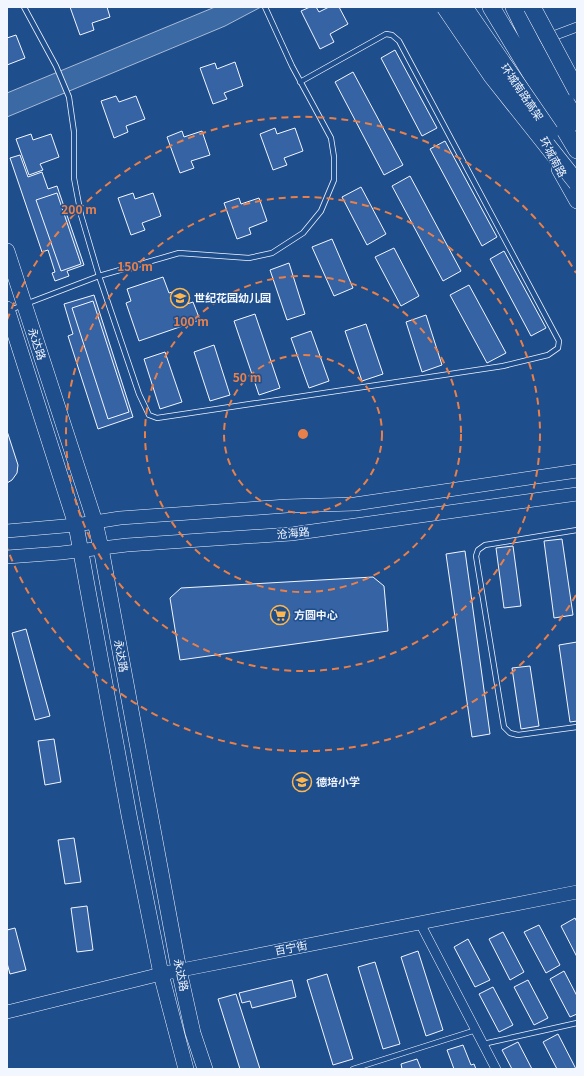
<svg xmlns="http://www.w3.org/2000/svg" width="584" height="1076" viewBox="0 0 584 1076" font-family="Georgia,'Noto Sans SC',serif">
<rect width="100%" height="100%" fill="#1f4e8c"/>
<!-- water -->
<path fill="#3b69a3" stroke="#a8bbd7" d="M215,7H261L225,26L7,117V93Z"/>
<!-- building -->
<path fill="#3563a3" stroke="#f2f6ff" d="M70,7H107L110,17L92,23L94,30L80,35Z
M310,7H316L319,12L329,7H339L348,24L330,34L334,42L320,49L301,11Z
M16,35L25,58L7,65V38Z
M395,50L437,128L422,136L381,58Z
M235,62L243,86L224,93L227,99L213,104L200,68L215,63L217,69Z
M353,72L403,165L384,175L335,82Z
M116,96L119,102L136,96L145,119L126,126L128,132L114,138L101,101Z
M275,128L277,134L295,128L303,151L284,158L287,165L273,170L260,134Z
M182,131L184,137L202,131L210,155L191,161L194,168L180,173L167,137Z
M31,134L33,140L51,134L59,157L40,164L43,170L29,175L16,139Z
M445,141L497,237L482,246L430,149Z
M20,155L28,177L42,172L48,189L57,186L84,265L67,271L69,276L55,281L52,273L55,272L48,250L42,252L10,158Z
M410,176L461,271L443,281L392,186Z
M361,187L386,234L367,245L342,197Z
M57,193L81,264L61,271L36,200Z
M133,193L135,199L153,193L161,216L142,223L145,230L131,235L118,198Z
M239,198L241,204L259,198L267,221L249,228L251,234L237,239L224,203Z
M332,239L353,288L334,296L312,247Z
M394,248L419,296L401,306L375,257Z
M504,251L546,328L531,336L490,259Z
M289,263L305,314L287,320L270,270Z
M163,277L169,293L179,290L184,305L193,302L200,320L139,341L126,303L131,301L127,289Z
M469,285L506,353L487,363L450,295Z
M94,295L133,417L98,429L68,336L73,334L64,304Z
M93,301L129,412L108,419L72,308Z
M255,314L280,388L259,395L234,321Z
M426,315L442,365L422,372L406,322Z
M366,324L383,374L362,381L345,331Z
M311,331L329,381L309,388L291,338Z
M214,345L230,395L210,401L194,352Z
M165,352L182,402L160,409L144,359Z
M7,431L18,465L17,473L12,480L7,483Z
M562,539L573,615L554,618L544,541Z
M513,546L521,606L504,608L496,548Z
M465,551L490,734L472,737L446,554Z
M373,577L384,586L388,631L180,660L170,598L181,588Z
M26,629L50,716L35,720L12,633Z
M577,642V721L570,722L559,645Z
M530,666L539,726L521,729L512,668Z
M54,739L61,782L45,785L38,741Z
M74,838L81,882L65,884L58,840Z
M87,906L93,950L77,952L71,908Z
M575,918L577,922V957L561,926Z
M539,925L560,965L546,973L524,932Z
M15,928L26,970L10,974L7,963V930Z
M503,932L524,972L510,980L489,939Z
M468,939L490,980L475,987L454,947Z
M418,951L443,1030L426,1036L401,957Z
M375,962L400,1044L383,1049L358,967Z
M564,971L577,996V1014L570,1017L550,979Z
M327,974L353,1059L333,1065L307,980Z
M292,980L296,997L252,1008L250,1001L242,1003L239,993Z
M528,980L548,1018L534,1025L514,987Z
M493,987L513,1025L499,1032L479,994Z
M236,994L260,1069H240L218,999Z
M558,1034L576,1069H557L543,1042Z
M518,1042L532,1069H512L502,1050Z
M463,1045L471,1065L474,1064L476,1069H454L447,1050Z
M417,1059L421,1069H402L401,1064Z"/>
<g fill="none" stroke-linecap="round" stroke-linejoin="round">
<!-- lane casing -->
<g stroke="#f2f6ff" stroke-width="6">
<path id="lane" d="M24,7L56,66L69,97L74,132V178L81,215L99,276L139,394L149,415L157,418L503,366L548,355L558,348L559,341L399,41L392,35L386,34L300,82
M10,310L99,276L179,253L249,258L272,253L303,233L321,211L334,180V157L331,138L292,66L265,7
M577,530L485,545L478,550L476,556L504,727L510,733L518,735L577,727
M483,1044L577,1023
M353,1069L476,1030"/>
</g>
<!-- street casing -->
<g stroke="#f2f6ff" stroke-width="10">
<path id="street" d="M545,39L577,27
M420,923L496,1069"/>
</g>
<!-- secondary casing -->
<g stroke="#f2f6ff" stroke-width="14">
<path id="secondary" d="M7,531L76,525L120,518L287,506L355,504L577,471
M7,557L61,553L127,545L291,534L577,494
M7,1012L161,974L577,892"/>
</g>
<!-- primary casing -->
<g stroke="#f2f6ff" stroke-width="16">
<path id="primary" d="M559,169L577,201
M7,251L95,522L101,548L179,970L193,1033L205,1069
M7,309L76,525L129,815L161,974L186,1069"/>
</g>
<!-- highway casing -->
<g stroke="#f2f6ff" stroke-width="18">
<path id="highway" d="M491,7L577,150
M514,7L532,44L577,122"/>
</g>
<!-- lane -->
<use href="#lane" stroke="#1f4e8c" stroke-width="4.5"/>
<!-- street -->
<use href="#street" stroke="#1f4e8c" stroke-width="9"/>
<!-- secondary -->
<use href="#secondary" stroke="#1f4e8c" stroke-width="13"/>
<!-- primary -->
<use href="#primary" stroke="#1f4e8c" stroke-width="15"/>
<!-- highway -->
<use href="#highway" stroke="#1f4e8c" stroke-width="17"/>
<!-- highway-bridge casing -->
<g stroke="#f2f6ff" stroke-width="18" stroke-linecap="butt">
<path id="highway-bridge" d="M445,7L492,76L577,183
M464,7L550,132
M532,7L577,91"/>
</g>
<!-- highway-bridge -->
<use href="#highway-bridge" stroke="#1f4e8c" stroke-width="17"/>
</g>
<!-- distance rings -->
<g fill="none" stroke="#ea8049" stroke-width="2" stroke-dasharray="7 5">
<circle cx="303" cy="434" r="79"/>
<circle cx="303" cy="434" r="158"/>
<circle cx="303" cy="434" r="237"/>
<path d="M576 595A317 317 0 0 1 7 548M7 320A317 317 0 0 1 576 273"/>
</g>
<!-- icons -->
<defs>
<g id="school-ring" transform="scale(1)"><circle r="9.5" fill="#1f4e8c" stroke="#ffb74d" stroke-width="1.5"/><path d="M0-5L7-2L0 1L-7-2ZM-4 1L0 2.5L4 1V4Q0 6-4 4Z" fill="#ffb74d"/></g>
<g id="supermarket-ring" transform="scale(1)"><circle r="9.5" fill="#1f4e8c" stroke="#ffb74d" stroke-width="1.5"/><path d="M-6-5.5h2.5l.6 2H6L4.5 2H-2.5L-4.4-4H-6ZM-1.5 3.2a1.3 1.3 0 1 0 .1 0ZM3 3.2a1.3 1.3 0 1 0 .1 0Z" fill="#ffb74d"/></g>
</defs>
<g fill-rule="evenodd">
<use href="#school-ring" x="180" y="298"/>
<use href="#supermarket-ring" x="280" y="615"/>
<use href="#school-ring" x="302" y="782"/>
</g>
<g text-anchor="middle" stroke-width="3" stroke-linejoin="round" paint-order="stroke">
<!-- street labels -->
<g font-size="11" fill="#f2f6ff" stroke="#1f4e8c">
<text transform="translate(522 92) rotate(56)" y="4">环城南路高架</text>
<text transform="translate(553 157) rotate(62)" y="4">环城南路</text>
<text transform="translate(37 344) rotate(72)" y="4">永达路</text>
<text transform="translate(293 533) rotate(-6)" y="4">沧海路</text>
<text transform="translate(121 656) rotate(80)" y="4">永达路</text>
<text transform="translate(291 948) rotate(-11)" y="4">百宁街</text>
<text transform="translate(181 975) rotate(78)" y="4">永达路</text>
</g>
<!-- poi labels -->
<g font-size="11" font-weight="bold" fill="#f2f6ff" stroke="#1f4e8c" text-anchor="start">
<text x="194" y="302">世纪花园幼儿园</text>
<text x="294" y="619">方圆中心</text>
<text x="316" y="786">德培小学</text>
</g>
</g>
<circle cx="303" cy="434" r="6" fill="#ea8049" stroke="#1f4e8c" stroke-width="2"/>
<g font-size="12" text-anchor="middle" font-weight="bold" fill="#ea8049" stroke="#1f4e8c" stroke-width="3" stroke-linejoin="round" paint-order="stroke">
<text x="79" y="214">200 m</text>
<text x="135" y="271">150 m</text>
<text x="191" y="326">100 m</text>
<text x="247" y="382">50 m</text>
</g>
<!-- border -->
<rect width="584" height="1076" fill="none" stroke="#f2f6ff" stroke-width="16"/>
</svg>
